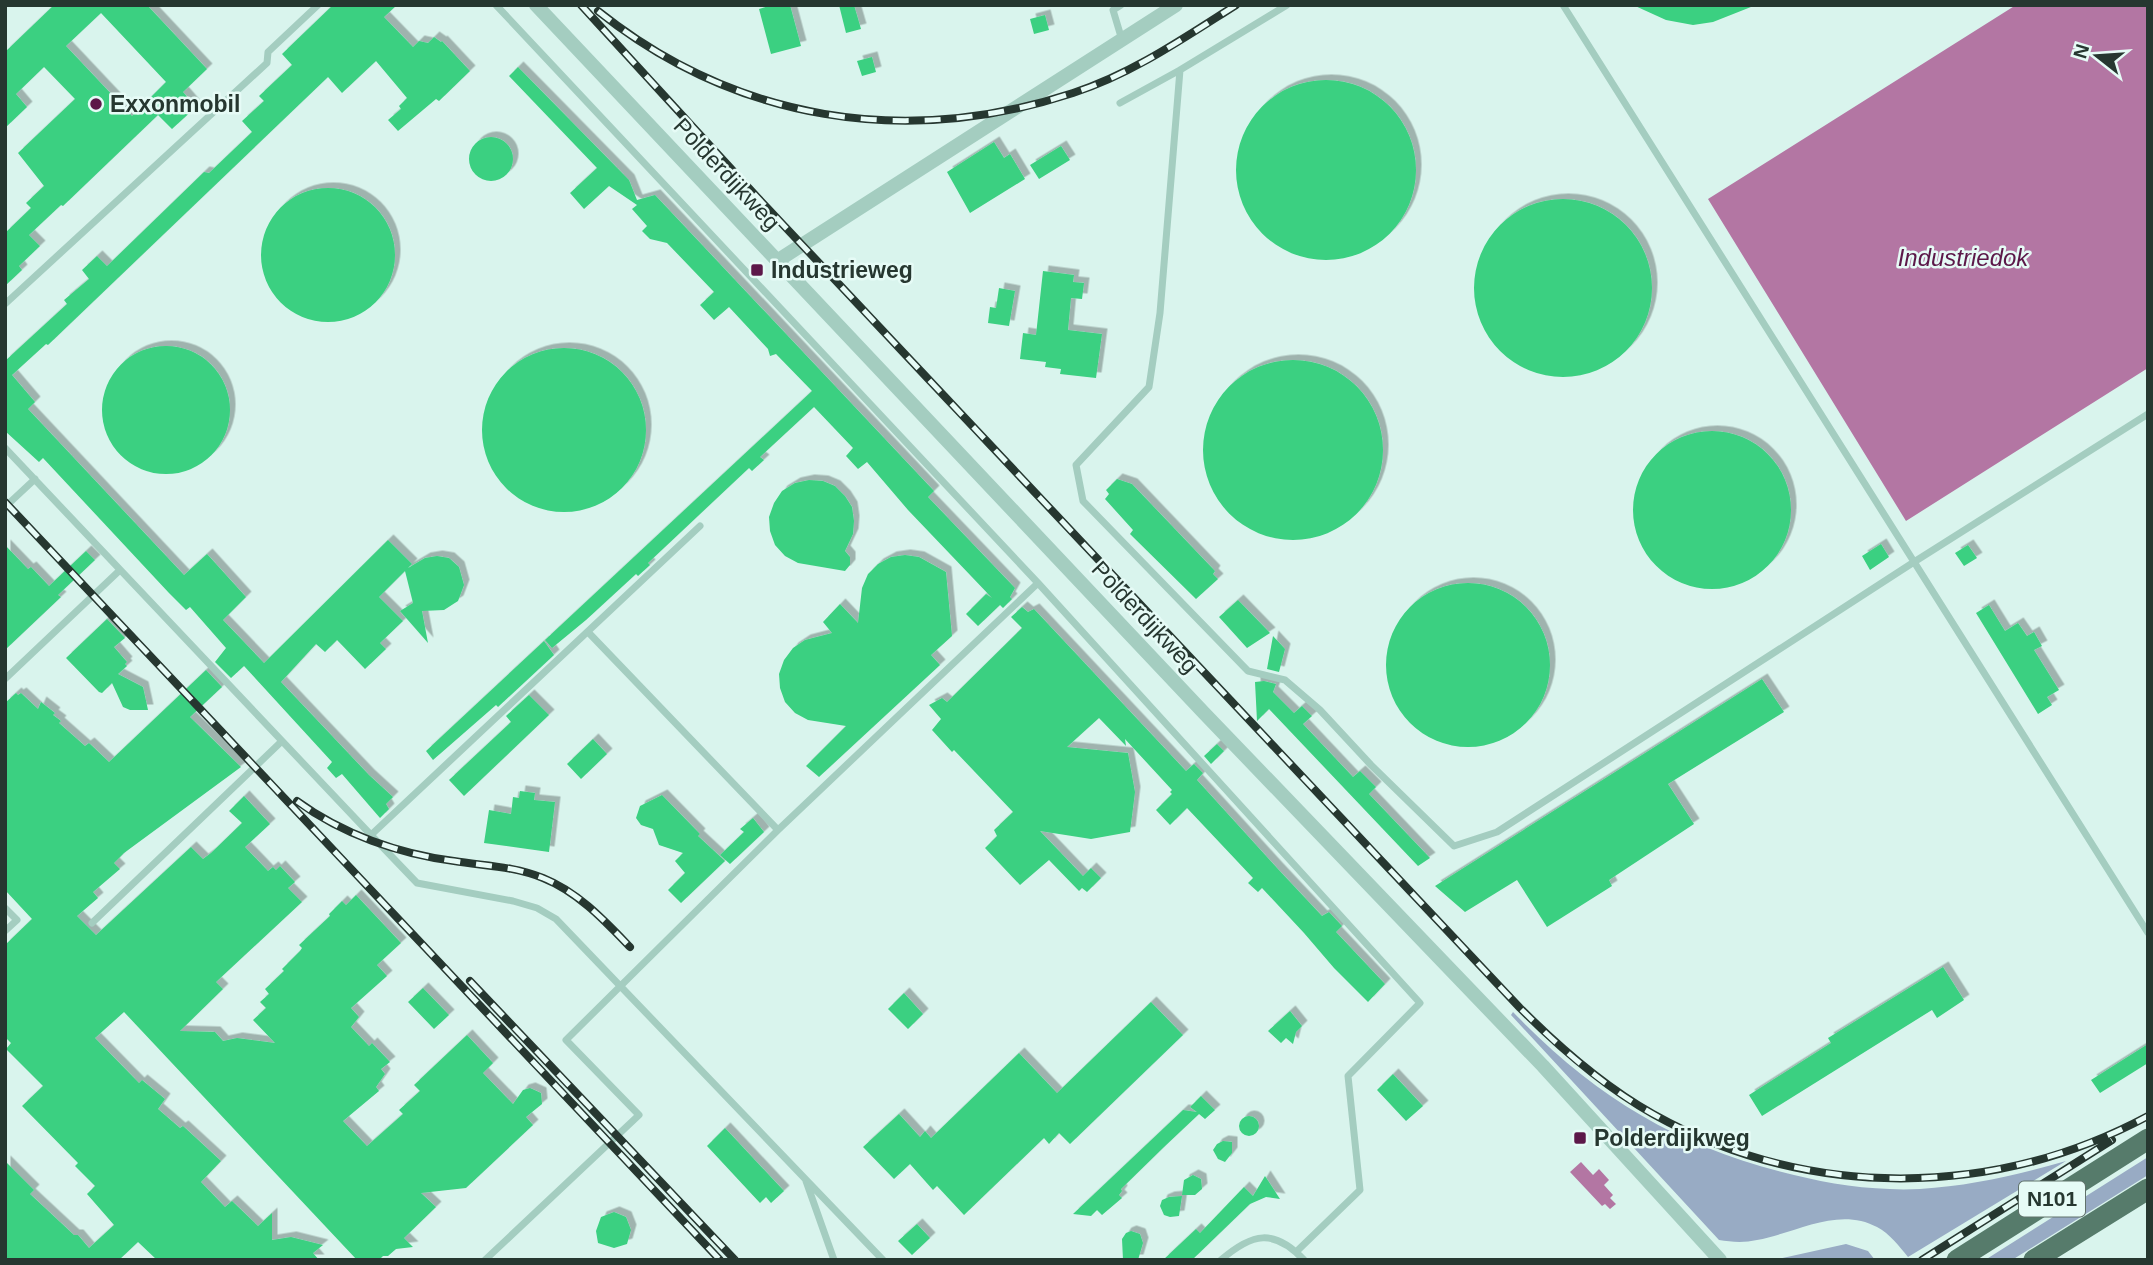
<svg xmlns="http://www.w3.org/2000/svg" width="2153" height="1265" viewBox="0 0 2153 1265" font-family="Arial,sans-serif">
<defs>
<filter id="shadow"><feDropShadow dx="5.5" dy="-5.5" stdDeviation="0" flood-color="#0004"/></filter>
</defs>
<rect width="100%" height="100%" fill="#d9f4ed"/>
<!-- green -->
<path fill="#98abc4" d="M1513,1012C1596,1098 1678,1147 1794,1175C1834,1185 1878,1191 1920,1189C1970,1186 2018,1175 2066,1161L1908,1257C1899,1246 1890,1234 1877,1227C1838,1206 1796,1233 1757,1240C1744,1243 1731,1242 1719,1240L1511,1015Z
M2148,1157V1175L2012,1260H1985Z
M1846,1244L1868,1251L1875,1260H1773Z"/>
<!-- water -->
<path fill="#b376a3" d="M2016,5H2148V368L1906,521L1708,199Z
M1581,1162L1593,1175L1599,1169L1609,1180L1604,1185L1613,1195L1610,1198L1616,1204L1610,1209L1605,1204L1602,1206L1570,1172Z"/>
<!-- building -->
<path fill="#3bd081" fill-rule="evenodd" filter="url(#shadow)" d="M54,5H147L207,69L183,92L196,107L172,129L158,115L63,206L61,205L29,235L40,246L19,266L22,270L5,286V233L31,208L26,203L44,186L18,153L75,99L44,67L16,94L27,107L5,128V52ZM101,13L166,82L132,116L66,46Z
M333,5H397L384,17L413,47L419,41L428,43L434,37L441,42L442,41L470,71L439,101L436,99L398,131L388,120L401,109L399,106L407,98L376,61L342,93L328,77L48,345L46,344L12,375L35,402L28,409L184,575L207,554L246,597L223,620L264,663L388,540L412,564L408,568L425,558L437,556L449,558L459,567L464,585L458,601L444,610L422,611L428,643L400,611L413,603L405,571L379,597L403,621L380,643L386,649L365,669L337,640L325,652L316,644L281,682L369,775L393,797L386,804L389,809L380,818L342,774L336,778L327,768L332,762L244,666L231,678L215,662L226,648L190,607L186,610L169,593L43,458L39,462L5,431V361L67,304L64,300L89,279L82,270L97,256L107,266L204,172L209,173L252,132L242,121L264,101L259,96L292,65L282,54Z
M772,5H790L801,46L771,54L759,9Z
M839,5H854L861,29L846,33Z
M1633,5H1756L1713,22L1693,25L1666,20Z
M1045,15L1049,30L1034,34L1030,19Z
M872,57L876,72L862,76L857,61Z
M518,67L629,180L637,200L655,195L934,491L928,497L1015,588L1010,597L1012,599L1003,608L1000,605L978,626L966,614L986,594L992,598L908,510L867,462L858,469L846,456L853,448L814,407L760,457L764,460L752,471L749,468L648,563L650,565L638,576L636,574L586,620L552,648L545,640L812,391L776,354L770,356L768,349L729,307L714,320L700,305L714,292L667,243L650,239L642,231L647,226L632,209L637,205L609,186L584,209L570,193L597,168L509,76Z
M1236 170a90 90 0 1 1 180 0a90 90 0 1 1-180 0Z
M469 159a22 22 0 1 1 44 0a22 22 0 1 1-44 0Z
M994,142L1004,158L1010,154L1025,179L970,213L947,172Z
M1061,146L1070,160L1039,179L1030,165Z
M261 255a67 67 0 1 1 134 0a67 67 0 1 1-134 0Z
M1474 288a89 89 0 1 1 178 0a89 89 0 1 1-178 0Z
M1043,271L1074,275L1073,282L1084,283L1082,299L1071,298L1068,330L1102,334L1096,378L1060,374L1061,369L1045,367L1046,362L1020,359L1023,333L1036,335Z
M999,288L1015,291L1009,326L988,323L990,307L996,308Z
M102 410a64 64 0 1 1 128 0a64 64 0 1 1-128 0Z
M482 430a82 82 0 1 1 164 0a82 82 0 1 1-164 0Z
M1203 450a90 90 0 1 1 180 0a90 90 0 1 1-180 0Z
M1633 510a79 79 0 1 1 158 0a79 79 0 1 1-158 0Z
M1117,479L1132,484L1215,571L1213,574L1218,579L1196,599L1130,534L1133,530L1105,499L1109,494L1106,490Z
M809,480L823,481L835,486L845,496L852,507L854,521L853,534L845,551L850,557V565L845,571L798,563L785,556L775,545L770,531L769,517L774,503L782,491L795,483Z
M1881,544L1889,557L1870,570L1862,556Z
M5,545L28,569L31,567L49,586L86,551L95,560L58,595L61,597L5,650Z
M1968,545L1977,558L1964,566L1955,553Z
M905,555L919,557L946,572L952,636L931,655L940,665L819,777L806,766L846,726L808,720L795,713L785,702L780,688L779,674L784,660L793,648L805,640L832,633L823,622L840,604L858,623L862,588L868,574L878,564L891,557Z
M1386 665a82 82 0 1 1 164 0a82 82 0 1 1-164 0Z
M1238,600L1270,633L1247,648L1219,617Z
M1989,605L2005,631L2018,623L2027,636L2034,632L2042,646L2034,650L2059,690L2047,697L2052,705L2038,714L1976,613Z
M1022,607L1028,612L1034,609L1186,771L1194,764L1203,773L1197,780L1277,868L1322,916L1329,912L1342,926L1336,932L1385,984L1368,1002L1334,968L1304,933L1262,888L1258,892L1248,883L1253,878L1187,808L1170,825L1156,810L1172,794L1170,792L1172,790L1125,739L1126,746L1099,718L1067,747L1128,753L1135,792L1130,832L1091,839L1040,831L1083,876L1091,868L1101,878L1087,892L1082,888L1079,891L1049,860L1020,885L985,848L997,836L994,830L1013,812L954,750L952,752L932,730L941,719L929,705L942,698L947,702L1022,628L1011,617Z
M107,619L125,638L114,647L127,662L125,664L127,666L118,674L143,687L148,710H130L123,707L112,683L102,693L99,692L66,658Z
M1273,636L1285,649L1279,672L1267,669Z
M544,641L554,655L498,707L496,705L433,760L426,751Z
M206,670L222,687L190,717L241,767L124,853L114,863L120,869L93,892L98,898L77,916L96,935L191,847L203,859L211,853L242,823L229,811L244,796L270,824L245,847L268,871L273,867L276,870L280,866L295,882L288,888L302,902L216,982L223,989L180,1031L215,1032L223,1041L237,1038L275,1043L253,1020L266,1008L260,1002L269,994L265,989L284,971L282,969L300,951L302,948L299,945L330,916L329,914L342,901L346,905L356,895L401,943L377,965L387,976L351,1008L359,1017L351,1027L369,1046L372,1043L390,1062L381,1069L385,1074L376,1087L379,1091L343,1121L367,1146L403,1114L399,1110L420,1091L414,1085L467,1035L493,1063L483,1073L513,1104L523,1090L530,1088L541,1093L542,1104L526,1117L533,1125L466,1188L421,1193L436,1207L404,1238L413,1247L396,1249L388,1256H383L379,1260H357L124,1012L95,1038L139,1083L142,1080L165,1099L158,1109L180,1128L183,1126L221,1161L201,1182L225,1207L232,1201L258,1226L272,1213V1240L291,1237L323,1245L313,1253L319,1260H157L138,1242L119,1260H5V1161L34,1190L30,1194L74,1235H78L89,1248L114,1225L87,1194L95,1186L75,1166L78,1163L22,1106L43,1086L6,1049L11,1043L5,1037V945L32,919L5,890V703L16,693L18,695L21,693L38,709L41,702L55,713L53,715L61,721L59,723L85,746L89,743L109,762Z
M1762,679L1784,712L1668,784L1694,824L1609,880L1612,886L1547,927L1517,880L1465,912L1435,886Z
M1264,681L1276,684L1273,692L1294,713L1302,706L1312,716L1303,724L1353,777L1360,771L1376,787L1369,794L1430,858L1418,866L1269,709L1257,721L1255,682Z
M529,695L549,715L464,796L449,780L511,722L506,716Z
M593,739L607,754L581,779L567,764Z
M1217,744L1224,751L1211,764L1204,756Z
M520,791L535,793L534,800L555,802L549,852L484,843L489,810L511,814L513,797L519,798Z
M662,795L700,834L698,836L725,861L681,903L668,890L685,873L675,861L683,853L659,845L653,829L641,825L636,818L640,806Z
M753,818L764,832L730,864L720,855L744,832L740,829Z
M1943,967L1964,1000L1937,1018L1932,1010L1762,1116L1749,1095L1831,1043L1828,1038Z
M423,988L449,1015L434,1029L408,1002Z
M904,993L923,1014L908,1029L888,1009Z
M1151,1002L1183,1035L1070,1144L1059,1133L1049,1144L1044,1138L964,1215L937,1186L933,1190L910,1164L894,1179L863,1147L899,1114L920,1137L925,1131L931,1138L1019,1053L1057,1093Z
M1290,1011L1302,1026L1296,1032L1293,1044L1286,1038L1281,1043L1268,1031Z
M2148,1044V1063L2100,1093L2091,1080Z
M1393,1074L1423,1106L1406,1121L1377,1090Z
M1201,1096L1215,1110L1205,1119L1199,1114L1164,1147L1121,1189L1122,1191L1119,1195L1122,1198L1102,1215L1097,1210L1091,1216L1073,1214L1183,1110L1197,1112L1190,1107Z
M1239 1126a10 10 0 1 1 20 0a10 10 0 1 1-20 0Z
M725,1128L784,1191L771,1203L766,1197L760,1203L707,1146Z
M1223,1141L1232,1142V1153L1225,1162L1218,1159L1213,1150L1217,1144Z
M1193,1175L1201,1179L1202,1189L1195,1195H1182L1184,1180Z
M1265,1176L1280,1199L1266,1197L1250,1204L1192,1260H1163L1196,1229L1200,1233L1244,1187L1253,1196Z
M1182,1196L1179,1216L1170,1217L1164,1215L1160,1206L1162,1200L1169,1197Z
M614,1212L626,1217L631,1230L627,1244L614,1248L598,1243L596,1231L601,1217Z
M917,1224L930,1238L912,1255L898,1241Z
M1131,1231L1140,1234L1143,1243L1138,1260H1123L1122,1239L1126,1233Z"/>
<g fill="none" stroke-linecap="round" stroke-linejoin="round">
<!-- lane -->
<path stroke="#a4cdc0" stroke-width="7" d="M496,5L1038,583L1420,1003L1348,1076L1360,1190L1296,1252
M1121,5L1113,10L1122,40
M1287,5L1180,70L1160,313L1149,387L1076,465L1083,501L1248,671L1285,680L1320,710L1371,765L1454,846L1497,832L1914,562L2148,414
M1563,5L2148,933
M1120,103L1180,70
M5,304L267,63L268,52L318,5
M5,448L371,835L700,526
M5,507L35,479
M588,632L778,830
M5,679L120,570
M371,835L417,883L513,901L537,908L556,919L883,1260
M5,908L17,920L5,931
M92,923L282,741
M806,1181L834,1260
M485,1260L639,1115L566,1040L778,830L1038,583
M1221,1260C1252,1233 1274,1228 1304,1260"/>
<!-- street -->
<path stroke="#a4cdc0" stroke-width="14" d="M536,5L1204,713L1543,1066L1720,1260
M777,261L1176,5"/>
<!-- primary -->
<path stroke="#567b6b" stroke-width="21" d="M1957,1260L2148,1139
M2034,1260L2148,1189"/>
<!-- rail casing -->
<g stroke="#263730" stroke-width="8">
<path id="rail" d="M581,5L757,197L1520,1008C1560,1048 1603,1086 1653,1114C1807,1200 1993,1199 2148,1116
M598,11C736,121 905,148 1073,93C1132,74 1184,38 1236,5
M5,502L720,1260
M297,801C342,834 399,854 454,861C485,866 513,866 543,878C578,892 604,920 630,947
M470,981L735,1260
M1922,1260L2112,1140"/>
</g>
<!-- rail -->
<use href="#rail" stroke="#e6fbf6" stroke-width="5" stroke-dasharray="16" stroke-linecap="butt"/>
</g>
<!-- markers -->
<g fill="#5c1849" stroke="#e6fbf6" stroke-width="2.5">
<circle cx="96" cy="104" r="7"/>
<rect x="750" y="263" width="14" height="14" rx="3.5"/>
<rect x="1573" y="1131" width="14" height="14" rx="3.5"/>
</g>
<g text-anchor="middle" stroke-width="5" stroke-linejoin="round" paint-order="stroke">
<!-- shield labels -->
<rect fill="#e6fbf6" stroke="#60726b" stroke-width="2" x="2019" y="1181.5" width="66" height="35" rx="5"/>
<g font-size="21" font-weight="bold" fill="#263730">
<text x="2052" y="1206">N101</text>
</g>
<!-- poi labels -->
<g font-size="23" font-weight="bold" fill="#263730" stroke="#e6fbf6" text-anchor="start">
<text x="110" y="112">Exxonmobil</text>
<text x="771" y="278">Industrieweg</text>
<text x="1594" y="1146">Polderdijkweg</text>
</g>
<!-- street labels -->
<g font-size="23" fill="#263730" stroke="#e6fbf6">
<text transform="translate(727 174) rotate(47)" y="8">Polderdijkweg</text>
<text transform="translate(1145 617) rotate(47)" y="8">Polderdijkweg</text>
</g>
<!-- water labels -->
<g font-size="24" font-style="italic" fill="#5c1849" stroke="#e6fbf6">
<text x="1963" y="266">Industriedok</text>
</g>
</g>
<!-- border -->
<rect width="2153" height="1265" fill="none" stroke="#263730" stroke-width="14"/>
<!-- north arrow -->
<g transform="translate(2097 56) rotate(287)" stroke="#e6fbf6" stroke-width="5" paint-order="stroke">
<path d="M0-5L12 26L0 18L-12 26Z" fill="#263730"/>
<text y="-10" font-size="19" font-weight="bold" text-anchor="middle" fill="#263730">N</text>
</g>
</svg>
